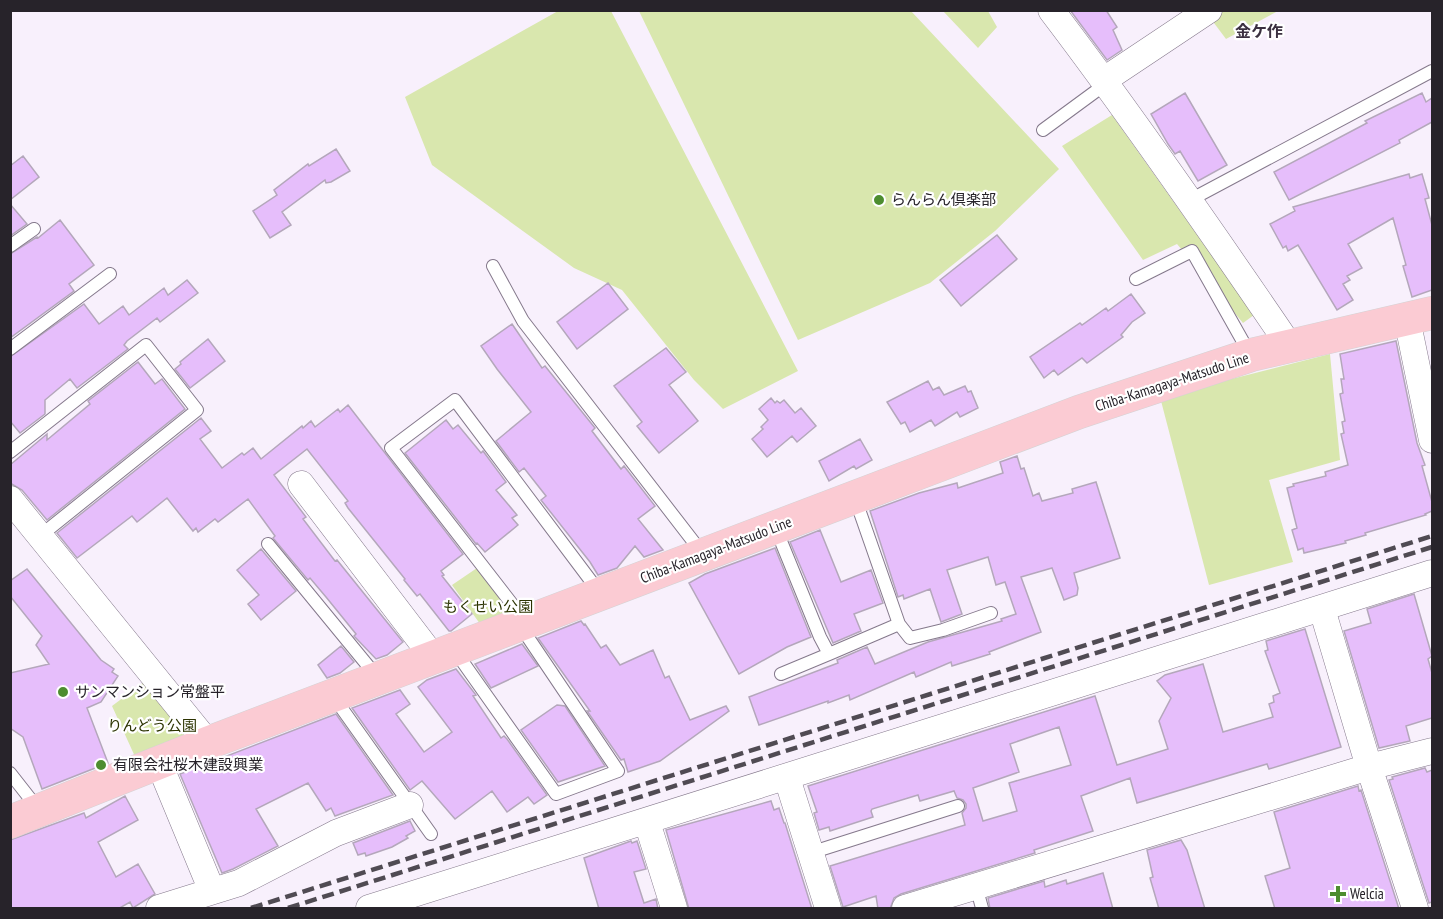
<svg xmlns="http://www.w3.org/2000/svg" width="1443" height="919" viewBox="0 0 1443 919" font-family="'PT Sans Narrow','Noto Sans JP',sans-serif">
<rect width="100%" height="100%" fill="#f8f0fc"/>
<!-- green -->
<path fill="#d9e7ae" d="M558,11H611L798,371L723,409L694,380L622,290L574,268L432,165L405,97Z
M639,11H911L1059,169L995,231L930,283L798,340Z
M943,11H988L997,27L978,48Z
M1217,11H1278L1226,39L1208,15Z
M1112,115L1254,315L1243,323L1177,244L1143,260L1062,146Z
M1330,354L1340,460L1269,480L1293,562L1209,585L1160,397Z
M477,568L514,615L483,628L452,585Z
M148,679L199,739L137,761L112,706Z"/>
<!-- building -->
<path fill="#e6befb" stroke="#b4a7bb" stroke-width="1.5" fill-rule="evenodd" d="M1070,10H1106L1117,27L1113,30L1122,50L1107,60Z
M1185,93L1227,165L1198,181L1180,151L1175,154L1168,144L1151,114Z
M1422,93L1426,102L1432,98V122L1399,140L1400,143L1289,200L1274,172L1367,123L1365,121Z
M336,149L350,171L331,182L326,183L325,180L282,212L291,225L270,238L253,211L277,195L274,190L308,164L309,166Z
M23,156L39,177L10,200V166Z
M1409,174L1410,178L1422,174L1429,198L1425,199L1432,225V290L1412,297L1403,266L1406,265L1393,218L1348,244L1362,268L1347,276L1350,280L1343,284L1353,300L1337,310L1298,245L1288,251L1286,246L1283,248L1270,224L1295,211L1293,207Z
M10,204L27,224L10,236Z
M60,220L94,265L69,284L74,291L10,338V254L37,237L38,238Z
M997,235L1017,259L961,306L940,280Z
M187,280L198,293L160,322L157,318L127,341L124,345L128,349L77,388L70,379L45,400V414L20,433L10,421V357L84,304L99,324L123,306L129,315L164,288L168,295Z
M608,283L628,309L577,349L557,322Z
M1131,294L1145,313L1132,322L1121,335L1123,337L1087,363L1082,358L1058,375L1054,370L1044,378L1030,357L1080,323L1082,325L1106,308L1108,311Z
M512,324L542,368L545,366L595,428L592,431L621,469L624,466L655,506L638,519L663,550L644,557L635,546L617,568L598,575L590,562L541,500L546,496L524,468L519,472L496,441L531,412L497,369L481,346Z
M208,339L225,361L190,388L175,369L181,364L180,362Z
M1396,341L1417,443L1425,465L1422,466L1432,502V511L1425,514L1426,515L1365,533L1366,535L1345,541L1346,543L1304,553L1303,548L1298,550L1292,530L1297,528L1287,488L1294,486L1293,484L1326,476L1325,472L1348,465L1341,434L1344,433L1342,422L1345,421L1340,394L1343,393L1341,379H1344L1340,354Z
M666,348L686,372L669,385L698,421L659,453L637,426L642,422L614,386Z
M138,362L155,384L162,379L185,409L47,520L22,490L10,483V465L47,434V440L90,404L88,401Z
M928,381L933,390L939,387L944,395L965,386L968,392L971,391L978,408L960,417L957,412L935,426L931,420L910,432L905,422L901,424L887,402Z
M771,398L775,403L777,401L780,403L784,400L795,413L801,408L816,426L797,442L792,436L767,457L752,439L763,429L761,427L768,420L759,409Z
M348,405L463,554L441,571L444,575L442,576L472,614L451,631H449L420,594L417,596L404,580L405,579L348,508L345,503L348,501L307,449L274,475L306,517L303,519L335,561L337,560L403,642L387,655L376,659L354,636L356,634L326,597L310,578L308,580L273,538L275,536L248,499L218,522L215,519L198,532L196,528L193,531L167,498L137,522L132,516L77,558L57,533L201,418L211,431L200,439L222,468L242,453L244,455L253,448L261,459L302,426L303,428L311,421L315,427L338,409L340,412Z
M446,420L453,429L458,425L481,453L483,451L506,482L496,490L517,515L512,518L518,525L485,552L477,543L476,544L405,453Z
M860,439L872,460L856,469L854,466L829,481L819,461Z
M1017,456L1021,469L1024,468L1033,496L1039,493L1042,501L1073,493L1072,489L1096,482L1120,558L1074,573L1078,588L1077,595L1064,600L1052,568L1021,577L1041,632L989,652L990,654L952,666L951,662L916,677L914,672L850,700L849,695L828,703V701L759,725L749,697L838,663L837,660L867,647L875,664L928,642L1002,621L1001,619L1016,614L1005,582L996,585L988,557L947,570L962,614L941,622L930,589L904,599L903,595L898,597L870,511L919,493L957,483L958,488L1003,473L1000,462Z
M820,530L841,582L871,570L883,603L854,614L861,631L833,643L790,542Z
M775,548L811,637L787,647L739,674L689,583L705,574Z
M261,549L296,591L261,620L248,604L259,595L237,570Z
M27,569L101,660L114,669L112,672L118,676L101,702L87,708L108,763L42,789L23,737L10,728V673L49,664L36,645L42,636L10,596V581Z
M1414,594L1432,656L1428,659L1432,673V718L1406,726L1410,741L1379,748L1344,631L1371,623L1367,609Z
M581,621L584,625L585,624L601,648L606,645L620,665L653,650L665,678L669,676L690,720L726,706L729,711L660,761L628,772L624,759L621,760L587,711H590L538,638Z
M1305,629L1341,747L1269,769L1267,764L1137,803L1130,778L1081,796L1093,831L1034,850L1035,853L901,894L894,898L890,909H878L876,896L843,907L830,866L965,825L962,813L966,808V804L963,800L957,798L954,791L920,801L918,795L872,809L871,811L873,817L830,831L829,827L819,830L814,813L817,812L808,786L1095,696L1117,765L1168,749L1159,721L1171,698L1157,681L1165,675L1203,664L1223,732L1273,717L1269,704L1274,702L1273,696L1280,693L1265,651L1268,650L1266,641ZM1059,727L1071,765L1009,783L1017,811L983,821L973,788L1019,772L1010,744Z
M522,644L538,666L491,688L475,664Z
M341,646L354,662L340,673L327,678L318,665Z
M456,669L476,695L473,696L501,738L504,736L507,739L547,795L534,804L528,797L507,812L492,791L455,819L422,781L410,790L352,708L400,690L410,704L396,714L424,752L452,732L418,687L427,680Z
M557,705L565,706L605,766L558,782L521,730Z
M336,714L393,795L335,816L331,808L326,811L308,783L256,809L278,846L233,869L222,873L180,774Z
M1425,768L1427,772L1432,770V902L1429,903L1389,780L1393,779L1392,777Z
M1358,786L1359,791L1361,790L1399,909H1275L1265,876L1290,868L1274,812Z
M125,796L138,820L98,842L116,877L138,864L155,894L133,908L130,902L118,909H10V840L84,813L86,818Z
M771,801L774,810L779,808L784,823H785L812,909H689L666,830Z
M410,821L415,831L406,836L408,838L392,847L366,856L365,853L358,855L353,843Z
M1181,840L1187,850L1205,909H1159L1150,878L1153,877L1147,850Z
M631,841L632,843L637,841L646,869L634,872L644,903L656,899L658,909H599L584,858Z
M1103,873L1113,909H990L988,898L1044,881L1045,887L1066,880L1067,884Z"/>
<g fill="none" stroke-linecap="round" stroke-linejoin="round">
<!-- lane casing -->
<g stroke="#85798c" stroke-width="14">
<path id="lane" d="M1043,130L1107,83
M1190,200L1432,71
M10,246L34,229
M493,266L523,321L703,554
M1136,279L1192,251L1250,354
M10,349L110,274
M10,452L146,345L197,410L40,536
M776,529L820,637L829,654L899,624L855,498
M268,544L378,678
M526,622L391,448L455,400L600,593
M899,624L910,638L943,630L991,613
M455,651L556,794L618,771L521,627
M781,674L829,654
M333,696L431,834
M10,773L39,810
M810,853L958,806
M976,886L982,908"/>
</g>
<!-- street casing -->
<g stroke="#85798c" stroke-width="27">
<path id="street" d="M1051,10C1134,119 1212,232 1289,345
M1104,80L1209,10
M1407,319L1432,440
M301,484L433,657
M10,499L208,743
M1322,609L1369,767L1415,908
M159,763L212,891
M787,778L828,908
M647,822L674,908
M159,908L239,883L336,833L410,805
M369,908L1432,573
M905,908L1369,767L1432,751"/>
</g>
<!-- primary casing -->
<g stroke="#d4d3d4" stroke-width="34">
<path id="primary" d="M10,822L208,743L1079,412L1251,355L1432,313"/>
</g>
<!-- lane -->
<use href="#lane" stroke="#fff" stroke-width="12"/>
<!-- street -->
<use href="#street" stroke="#fff" stroke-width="26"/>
<!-- primary -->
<use href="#primary" stroke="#fbcbd3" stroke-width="33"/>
<!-- rail -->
<path stroke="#504b53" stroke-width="4.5" stroke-dasharray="12 6" stroke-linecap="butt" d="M251,908L1432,536
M288,908L1432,547"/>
</g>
<!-- markers -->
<g fill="#4d8d2f" stroke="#fff" stroke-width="2">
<circle cx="879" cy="200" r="6"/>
<circle cx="63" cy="692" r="6"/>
<circle cx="101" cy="765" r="6"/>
<path d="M1335 885h6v6h6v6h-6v6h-6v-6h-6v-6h6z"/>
</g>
<g text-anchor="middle" stroke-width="4.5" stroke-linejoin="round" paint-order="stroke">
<!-- poi labels -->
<g font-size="15" fill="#27232a" stroke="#fff" text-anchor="start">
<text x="891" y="205">らんらん倶楽部</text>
<text x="75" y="697">サンマンション常盤平</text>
<text x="113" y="770">有限会社桜木建設興業</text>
<text x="1350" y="899">Welcia</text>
</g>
<!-- street labels -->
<g font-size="15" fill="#27232a" stroke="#fff">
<text transform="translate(1172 382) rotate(-18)" y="5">Chiba-Kamagaya-Matsudo Line</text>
<text transform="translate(716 550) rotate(-21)" y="5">Chiba-Kamagaya-Matsudo Line</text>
</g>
<!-- park labels -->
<g font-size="15" fill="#2b3300" stroke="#fff">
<text x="488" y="612">もくせい公園</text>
<text x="152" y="731">りんどう公園</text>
</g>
<!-- neighbourhood labels -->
<g font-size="16" font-weight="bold" fill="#3b3040" stroke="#fff">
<text x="1259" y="37">金ケ作</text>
</g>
</g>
<!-- border -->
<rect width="1443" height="919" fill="none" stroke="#27232a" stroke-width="24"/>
</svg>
